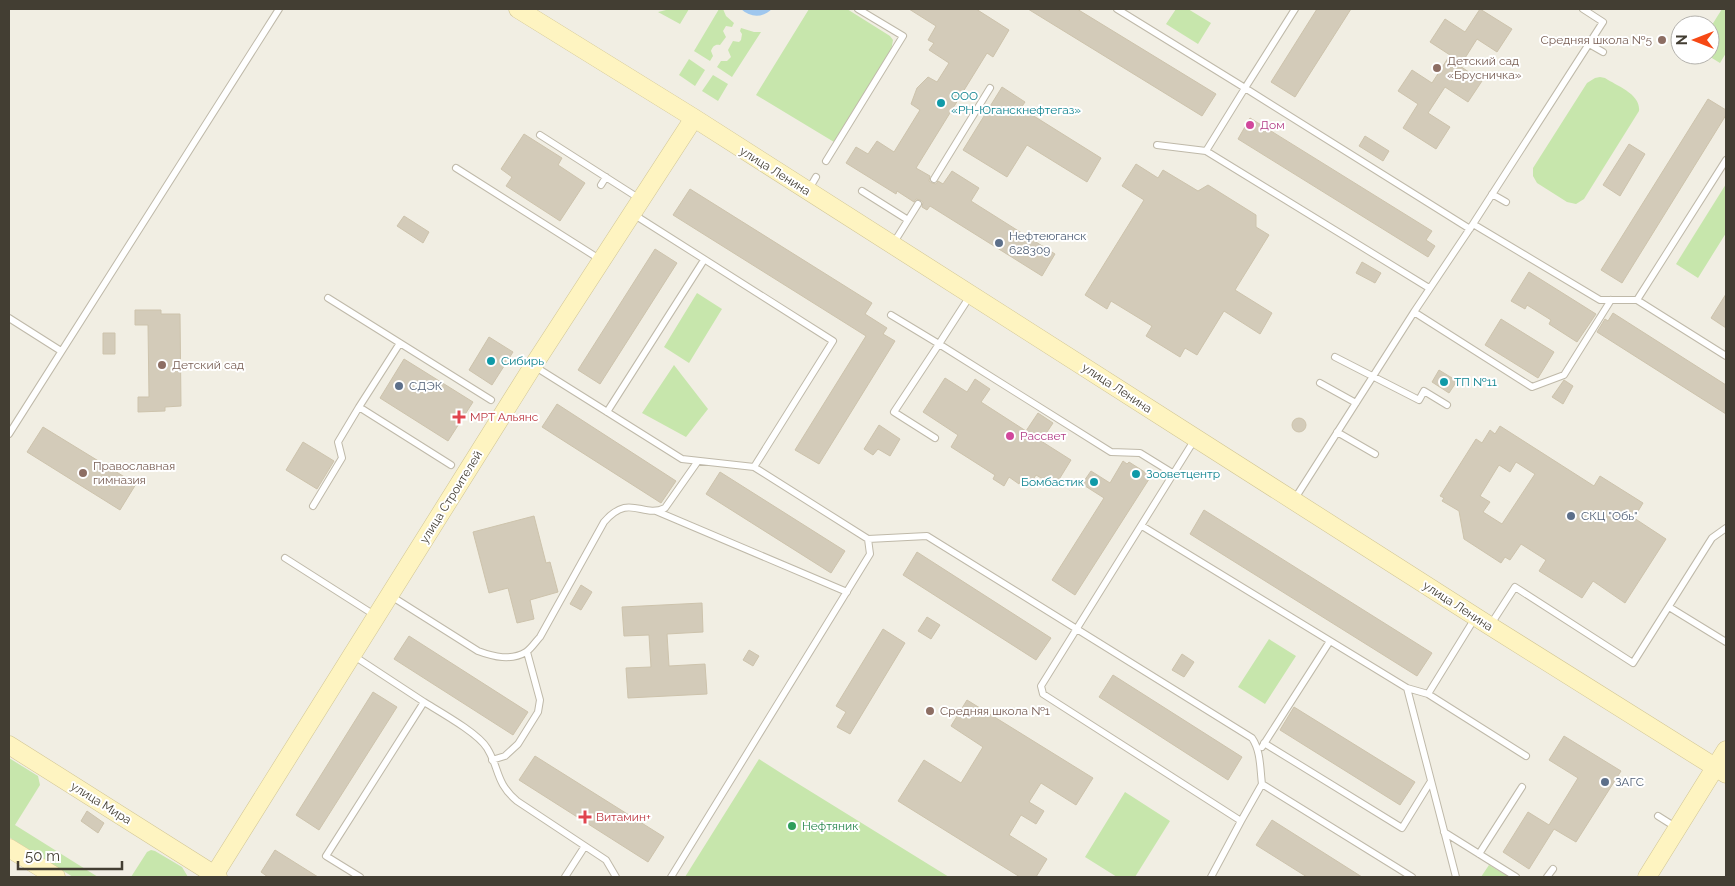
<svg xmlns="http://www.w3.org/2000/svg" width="1735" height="886" viewBox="0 0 1735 886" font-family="Raleway,sans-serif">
<rect width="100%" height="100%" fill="#f1eee3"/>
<!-- green -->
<path fill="#c7e6ac" d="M670,9H689L680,24L658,12Z
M719,9H723L726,16L734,23L732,27L726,26L723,31L726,37L720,45C715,44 713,46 711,51L713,56L710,61L694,51Z
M809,9H847L890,36L893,40L891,51L834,142L756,95Z
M1176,9H1188L1211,23L1198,44L1166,24Z
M1722,9H1726V53L1720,63L1707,55H1710V28Z
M741,28L754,32H761L732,77L717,67L721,61H727L731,57L728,50L733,41L739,42L741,40L742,34L740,31Z
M689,59L705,70L695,86L679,75Z
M713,75L728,84L718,101L702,91Z
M1600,77L1605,78C1617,86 1641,94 1639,111L1584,199L1576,204L1567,202L1537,183L1533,176V168L1587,83L1595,78Z
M1726,184V233L1698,278L1676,264Z
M697,293L722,309L689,363L664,347Z
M674,365L708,409L686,437L642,413Z
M1269,639L1296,656L1265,704L1238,687Z
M9,758L38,776L40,785L15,825L98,877H73L9,837Z
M759,759L784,775L949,877H685Z
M1125,792L1170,821L1135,877H1117L1085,857Z
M151,850L155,851L182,867L188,877H131L147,852Z
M1489,865L1509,877H1481Z"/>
<!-- water -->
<path fill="#9fc7ee" d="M741,9H772C762,18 751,18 741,9Z"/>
<!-- building -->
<path fill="#d3cbb9" stroke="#cdc3ac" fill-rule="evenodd" d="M909,9H976L1009,30L993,57L987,53L916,168L930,176L929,181L932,183L936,184L938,181L943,184L952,171L979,188L971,201L1055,254L1042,276L930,206L927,210L922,207L923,202L920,200L916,199L914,202L897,191L896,194L846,163L856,147L868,154L877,141L894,152L920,110L911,104L917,88L928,77L937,82L949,63L929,50L934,43L928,40L936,26Z
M1028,9H1077L1216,94L1202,116Z
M1317,9H1351L1295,97L1271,82Z
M1480,9L1512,29L1497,52L1477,39L1460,66L1482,81L1468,102L1445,87L1428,113L1450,127L1436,149L1403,128L1418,104L1398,91L1412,70L1432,83L1450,55L1430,42L1445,19L1465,32Z
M1002,87L1025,102L1021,108L1101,158L1087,182L1027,145L1007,177L963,150Z
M1708,99L1726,110V115L1622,283L1601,270Z
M1250,118L1432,231L1426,240L1435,246L1428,257L1238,139Z
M524,134L562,158L558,165L585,183L560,221L506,186L512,177L501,169Z
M1365,136L1389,151L1383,161L1359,146Z
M1629,144L1645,154L1620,196L1603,185Z
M1136,164L1158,178L1163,170L1198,191L1208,185L1256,215V227L1269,235L1235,290L1272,313L1260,334L1224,311L1197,355L1185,348L1180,357L1146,336L1152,326L1111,301L1107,309L1085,295L1144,200L1122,186Z
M690,189L872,303L865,314L887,328L883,334L895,341L819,464L795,450L866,336L673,215Z
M404,216L429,232L423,243L397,226Z
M655,249L677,263L600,384L578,370Z
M1362,262L1381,273L1375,283L1356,273Z
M1529,272L1596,314L1577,342L1549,324L1551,320L1527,305L1525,309L1511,301Z
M1726,294V328L1711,318Z
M135,310H161V314H180L181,406L165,407V411L138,412V397H149L148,325H135Z
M1613,313L1726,385V414L1597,332L1605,319L1608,321Z
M1501,319L1554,352L1538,378L1485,345Z
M103,333H115V354H103Z
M489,337L513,352L492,385L469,370Z
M404,359L473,402L448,441L380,398Z
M1439,370L1457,381L1449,393L1432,382Z
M945,378L967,392L975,379L990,389L981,402L1026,431L1038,413L1053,423L1041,441L1071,460L1055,486L1036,475L1030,485L1021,479L1019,484L1009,477L1004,486L993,479L995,475L951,447L958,435L923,412Z
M1564,380L1573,386L1563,404L1552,397Z
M557,404L676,481L661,503L542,427Z
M1292 425a7 7 0 1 1 14 0a7 7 0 1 1-14 0Z
M879,425L900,439L890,456L878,449L873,455L864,449Z
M1500,426L1594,486L1600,476L1643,503L1634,518L1666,539L1625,603L1593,581L1582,598L1539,571L1546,560L1521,544L1510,560L1505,557L1501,563L1464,539L1459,511L1442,501L1444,498L1440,496L1476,439L1482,443L1490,430L1495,434ZM1516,462L1535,474L1502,524L1483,512L1490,502L1480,496L1499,465L1510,472Z
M43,427L136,484L120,510L27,452Z
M303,442L334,461L317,489L286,470Z
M1123,461L1127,464L1129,462L1151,476L1075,595L1052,580L1104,498L1082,484L1091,471L1110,483Z
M720,472L845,551L831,573L706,494Z
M1204,510L1432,653L1417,676L1190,534Z
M534,516L546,563L550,562L558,592L530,600L534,619L517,623L508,588L489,593L473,532Z
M917,552L1051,638L1036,660L903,575Z
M581,585L592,592L581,610L570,604Z
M702,603L703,632L667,634L669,666L705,664L707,694L628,698L626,668L651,667L649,635L624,636L622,607Z
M927,617L940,625L931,639L918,631Z
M883,629L905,643L850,734L837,727L846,712L836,706Z
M409,636L528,712L513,735L394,659Z
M749,650L759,656L753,666L743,660Z
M1182,654L1194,662L1184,677L1172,670Z
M1113,675L1242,757L1228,780L1099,697Z
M373,692L397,707L319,830L296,815Z
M967,700L1093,778L1076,805L1041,783L1029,802L1044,811L1036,824L1021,815L1009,835L1047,859L1036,877H1020L898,801L924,760L961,783L983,747L951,726Z
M1294,707L1415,782L1400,805L1280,730Z
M1564,736L1621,771L1576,842L1554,829L1529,869L1503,852L1528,812L1549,825L1578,778L1549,760Z
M535,756L664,837L648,862L519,780Z
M87,811L104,823L98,833L81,821Z
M1272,820L1362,877H1307L1256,845Z
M275,850L318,877H268L261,872Z"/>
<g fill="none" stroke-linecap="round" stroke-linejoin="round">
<!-- lane casing -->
<g stroke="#bfb9a9" stroke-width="8">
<path id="lane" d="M1117,9L1245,88L1206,151L1429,288
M1295,9L1245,88L1470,229
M1589,44L1603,52
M540,135L640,199
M1157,145L1206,151
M1726,160L1637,300L1726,356
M826,161L903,36L858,9
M456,168L601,260
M934,179L990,88
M601,185L606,177
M809,189L816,177
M862,191L908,220L893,244
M1492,194L1506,202
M908,220L918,204
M1473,224L1600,300H1637
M328,298L491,400
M1414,312L1532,387L1564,375L1611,300
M891,315L939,344L970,296
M9,318L61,351
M1335,357L1419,400L1424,391L1447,405
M534,366L682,459L754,467L833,341L633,214
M1320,383L1356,403
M359,407L400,343
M607,412L704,260
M1337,432L1375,454
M9,434L279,9
M935,438L894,412L939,344L1111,452L1140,453L1174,474
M1195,439L1041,686L1043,694L1241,821L1262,784L1412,877
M754,467L868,539L927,536L1252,738C1261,751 1260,769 1262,784
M1294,500L1414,312L1473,224L1603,22L1583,9
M313,506L342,458L338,442L359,407L451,465
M656,511L847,592
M1142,526L1407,688L1428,694L1475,618
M285,558L376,616
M391,596L478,651C494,657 511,661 526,652C531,649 536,641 540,637L604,522C630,492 642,519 665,508L698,461
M1669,607L1726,642
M1491,624L1515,587L1633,663L1712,538L1726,528
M354,656L424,702L326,856L360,877
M1407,688L1456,877
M1428,694L1526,756
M424,702C440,712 478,733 487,748C500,769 495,782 517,801L606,860L616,877
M1264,743L1402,828L1431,781
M1262,747L1330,641
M492,760L505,756L518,744L538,712L540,700L527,652
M1658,816L1677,828
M1444,832L1516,877
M1479,854L1522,787
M565,877L585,846
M671,877L870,554L868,539
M1211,877L1241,821
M1547,877L1553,869"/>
</g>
<!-- secondary casing -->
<g stroke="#d1c593" stroke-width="19">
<path id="secondary" d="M518,9L694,118L1490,626L1726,774
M9,745L218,877
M9,848L56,877
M213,877L533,366L694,118
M1647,877L1726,750"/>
</g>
<!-- lane -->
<use href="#lane" stroke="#fff" stroke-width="6"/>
<!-- secondary -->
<use href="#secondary" stroke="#fef4c1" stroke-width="18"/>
</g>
<!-- markers -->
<g fill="#8d6e63" stroke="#fff" stroke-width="2">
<circle cx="1662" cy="40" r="5"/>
<circle cx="1437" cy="68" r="5"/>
<circle cx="162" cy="365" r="5"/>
<circle cx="83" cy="473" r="5"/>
<circle cx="930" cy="711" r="5"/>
</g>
<g fill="#0f9aa8" stroke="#fff" stroke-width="2">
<circle cx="941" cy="103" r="5"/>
<circle cx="491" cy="361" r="5"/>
<circle cx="1444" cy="382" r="5"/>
<circle cx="1136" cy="474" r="5"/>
<circle cx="1094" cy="482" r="5"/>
</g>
<g fill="#d1479c" stroke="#fff" stroke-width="2">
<circle cx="1250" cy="125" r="5"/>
<circle cx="1010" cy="436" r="5"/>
</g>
<g fill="#5c6f8a" stroke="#fff" stroke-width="2">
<circle cx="999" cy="243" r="5"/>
<circle cx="399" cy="386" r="5"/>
<circle cx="1571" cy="516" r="5"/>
<circle cx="1605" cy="782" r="5"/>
</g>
<g fill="#e0444e" stroke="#fff" stroke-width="2">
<path d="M456.5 409.5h5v5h5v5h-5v5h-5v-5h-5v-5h5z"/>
<path d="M582.5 809.5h5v5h5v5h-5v5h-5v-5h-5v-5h5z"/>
</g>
<circle fill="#2e9e5b" stroke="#fff" stroke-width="2" cx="792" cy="826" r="5"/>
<g text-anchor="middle" stroke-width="4" stroke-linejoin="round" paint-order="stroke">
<!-- education labels -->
<g font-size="12" fill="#785e54" stroke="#fff" text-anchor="start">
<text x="1652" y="44" text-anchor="end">Средняя школа №5</text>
<text x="1447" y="65">Детский сад<tspan x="1447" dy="14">«Брусничка»</tspan></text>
<text x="172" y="369">Детский сад</text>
<text x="93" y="470">Православная<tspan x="93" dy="14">гимназия</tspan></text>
<text x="940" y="715">Средняя школа №1</text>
</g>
<!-- culture labels -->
<g font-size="12" fill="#0d838f" stroke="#fff" text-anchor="start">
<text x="951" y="100">ООО<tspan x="951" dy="14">«РН-Юганскнефтегаз»</tspan></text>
<text x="501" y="365">Сибирь</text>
<text x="1454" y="386">ТП №11</text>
<text x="1146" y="478">Зооветцентр</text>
<text x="1084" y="486" text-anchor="end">Бомбастик</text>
</g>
<!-- hotel labels -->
<g font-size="12" fill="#b23c85" stroke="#fff" text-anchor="start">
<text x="1260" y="129">Дом</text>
<text x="1020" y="440">Рассвет</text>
</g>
<!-- street labels -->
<g font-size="12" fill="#433e33" stroke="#fff">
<text transform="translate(775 171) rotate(32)" y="4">улица Ленина</text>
<text transform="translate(1117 388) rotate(33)" y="4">улица Ленина</text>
<text transform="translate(451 497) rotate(-58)" y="4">улица Строителей</text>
<text transform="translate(1458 606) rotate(33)" y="4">улица Ленина</text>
<text transform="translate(101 803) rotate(32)" y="4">улица Мира</text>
</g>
<!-- service labels -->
<g font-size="12" fill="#4e5e75" stroke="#fff" text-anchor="start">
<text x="1009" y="240">Нефтеюганск<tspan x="1009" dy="14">628309</tspan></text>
<text x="409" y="390">СДЭК</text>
<text x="1581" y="520">СКЦ "Обь"</text>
<text x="1615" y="786">ЗАГС</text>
</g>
<!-- health labels -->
<g font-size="12" fill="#be3a42" stroke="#fff" text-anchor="start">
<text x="470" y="421">МРТ Альянс</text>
<text x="596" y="821">Витамин+</text>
</g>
<!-- leisure labels -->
<g font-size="12" fill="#27864d" stroke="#fff" text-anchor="start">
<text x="802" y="830">Нефтяник</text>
</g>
</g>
<!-- border -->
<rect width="1735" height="886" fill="none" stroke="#433e33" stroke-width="20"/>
<!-- north arrow -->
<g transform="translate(1695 40) rotate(270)"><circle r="24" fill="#ffffff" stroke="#b4b2ad"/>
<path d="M0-4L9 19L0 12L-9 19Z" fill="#f64915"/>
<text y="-8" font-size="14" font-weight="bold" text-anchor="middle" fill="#433e33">N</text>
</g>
<!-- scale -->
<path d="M18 861v8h104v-8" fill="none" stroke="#433e33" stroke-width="2.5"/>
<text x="25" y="861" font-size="15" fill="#433e33" stroke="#ffffff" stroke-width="4" paint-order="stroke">50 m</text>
</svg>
